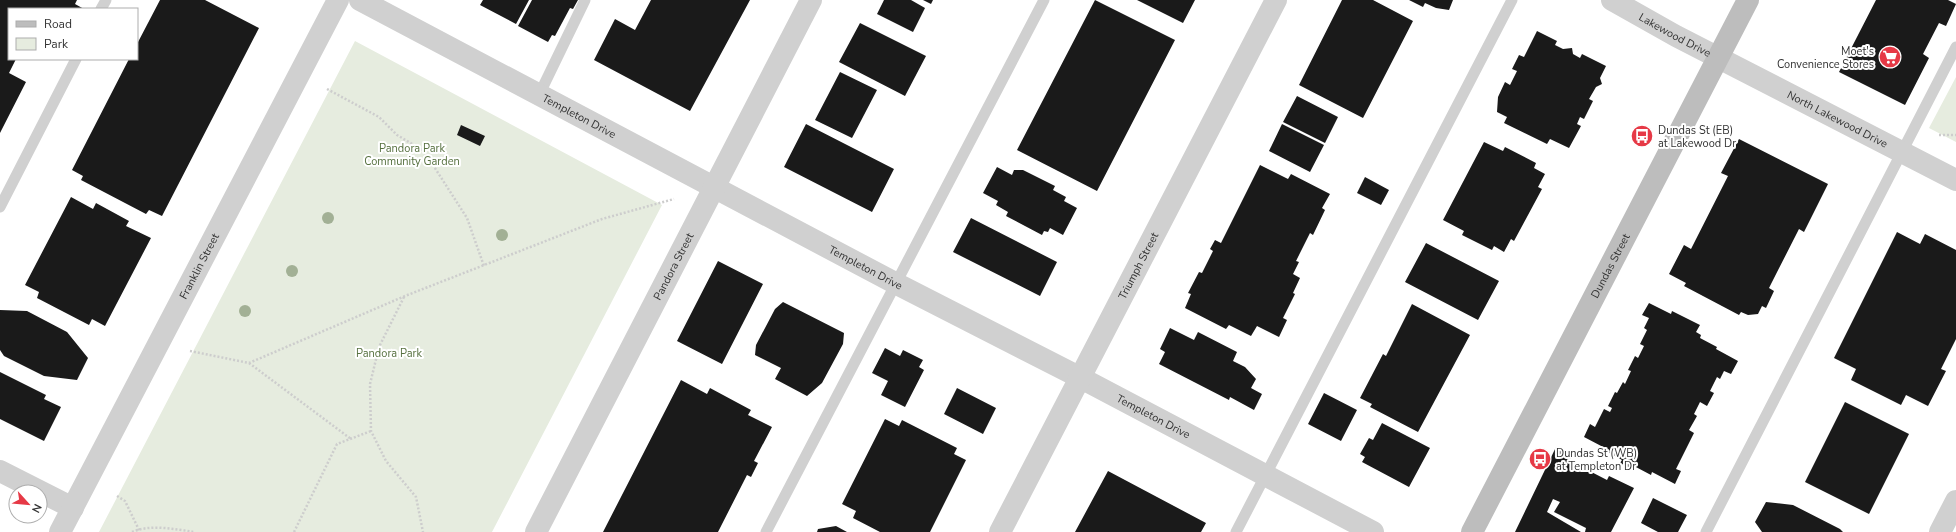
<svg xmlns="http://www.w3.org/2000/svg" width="1956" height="532" viewBox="0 0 1956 532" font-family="'Nunito Sans',sans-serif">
<rect width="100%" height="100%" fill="#fff"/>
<!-- green -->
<path fill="#e6ecdf" d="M355,41L662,205L492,532H99Z
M1956,77V142L1929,128Z"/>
<!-- building -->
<path fill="#1a1a1a" d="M0,0H77L75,4L84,9H9V59H16L9,73L26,82L0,133Z
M160,0H205L259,28L162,216L149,210L146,214L81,180L83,176L72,170L129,59H137V44Z
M483,0H529L516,24L480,5Z
M532,0H578L573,9L570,8L555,36L552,35L548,42L518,26Z
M651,0H750L690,111L594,60L615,19L635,30Z
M884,0H911L925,8L913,32L877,14Z
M923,0H933L931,4Z
M1095,0L1175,40L1097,191L1017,150Z
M1137,0H1195L1183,23Z
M1342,0H1373L1413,21L1363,118L1299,85Z
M1409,0H1453L1449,10L1436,8L1425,3L1423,7Z
M1876,0H1948L1956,4L1946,26L1939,23L1923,54L1929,58L1905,105L1839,72Z
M860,23L926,56L905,96L839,62Z
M1537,31L1557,41L1555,45L1563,49L1572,48L1573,54L1580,58L1582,54L1606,66L1600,78L1602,84L1596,87L1589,99L1593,101L1584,119L1580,117L1577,124L1581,126L1569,148L1550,139L1547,144L1504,123L1507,117L1497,112L1498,97L1505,82L1510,85L1517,71L1512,69L1519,55L1524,57Z
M840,72L877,90L852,138L815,120Z
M1297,96L1338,117L1325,143L1283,122Z
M806,124L894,169L872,212L784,167Z
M1282,124L1324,145L1310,172L1269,151Z
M461,125L485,136L480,146L457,135Z
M1739,139L1828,184L1804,232L1799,229L1769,288L1774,291L1766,308L1762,306L1758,314L1748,315L1741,312L1739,315L1684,286L1686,283L1669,274L1684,245L1691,249L1728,176L1721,173Z
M1484,142L1503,151L1505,147L1536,163L1534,168L1545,174L1538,187L1542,189L1514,241L1511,239L1504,252L1494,246L1492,250L1462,235L1464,231L1443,220Z
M1260,165L1288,179L1291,174L1330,194L1322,208L1325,210L1313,235L1310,233L1296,261L1299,262L1293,274L1300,278L1293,293L1295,294L1283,318L1287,320L1279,337L1257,326L1251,336L1229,325L1226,329L1185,308L1191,294L1188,293L1199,272L1202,273L1213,251L1210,249L1215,240L1221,243Z
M997,167L1012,175L1014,170H1023L1055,186L1053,190L1066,197L1064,201L1077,208L1063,235L1050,228L1048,232L1044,231L1042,235L1006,216L1008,212L996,205L998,201L983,193Z
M1365,177L1389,190L1381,205L1357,193Z
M71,197L93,209L96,203L129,221L126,226L151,238L105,326L92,319L89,325L37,298L39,292L25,285Z
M971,218L1057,262L1040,296L953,252Z
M1897,232L1920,244L1925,234L1956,250V339L1941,369L1946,371L1928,406L1906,395L1901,405L1851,380L1856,369L1834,358Z
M1426,243L1499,281L1478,320L1405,282Z
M718,261L763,284L722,364L677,341Z
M783,302L844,333L843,344L822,383L807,396L775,379L781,368L755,355L756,345L775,309Z
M1649,303L1671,314L1672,311L1700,325L1696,332L1701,335L1700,338L1717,347L1716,349L1738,361L1731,374L1724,371L1720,379L1717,377L1710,391L1714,393L1707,406L1700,402L1694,414L1697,416L1689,430L1694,433L1676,469L1681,471L1675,484L1652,472L1651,475L1634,466L1632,469L1620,463L1622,460L1604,450L1605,448L1584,437L1590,424L1595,427L1604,409L1610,412L1612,408L1608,406L1615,392L1617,393L1623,382L1625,384L1631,371L1628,370L1635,356L1638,358L1644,346L1640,344L1647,330L1644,328L1649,318L1642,315Z
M1412,304L1470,335L1418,432L1370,407L1372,404L1360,398L1383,354L1386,356Z
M0,310L27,311L67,332L88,358L77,380L44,376L4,356L0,350Z
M1170,328L1194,340L1198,332L1237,352L1233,361L1245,367L1256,379L1251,388L1262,394L1254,410L1230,397L1229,400L1159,364L1165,352L1160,349Z
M885,348L900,356L903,350L923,360L919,367L924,370L905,407L881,395L888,381L872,373Z
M0,372L46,395L44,399L61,407L44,441L0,419Z
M681,380L707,394L710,388L751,410L748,415L772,427L754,461L758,463L751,477L747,475L718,532H603Z
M957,388L996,408L983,434L944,414Z
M1324,393L1357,410L1341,441L1308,424Z
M1845,402L1909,434L1869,514L1805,482Z
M885,419L899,426L902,420L957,448L954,454L966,460L930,532H880L853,518L856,511L842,504Z
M1382,423L1430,448L1409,487L1362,462L1365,457L1360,454L1369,438L1373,440Z
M1556,447L1574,457L1572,462L1607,480L1609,476L1634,488L1611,532H1585L1586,528L1554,512L1560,502L1553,499L1547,512L1581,532H1515Z
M1108,471L1206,523L1201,532H1075Z
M1653,498L1687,515L1678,532H1658L1641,523Z
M1766,502L1793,505L1840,529L1843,532H1762L1755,522Z
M836,526L847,532H817L818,529Z"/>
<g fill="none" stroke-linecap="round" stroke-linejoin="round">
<!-- path -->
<path stroke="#cdcdcd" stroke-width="2.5" stroke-dasharray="2 2" stroke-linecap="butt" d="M327,89L379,117L397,135L424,151L467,218L484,266
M1939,135H1956
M404,297L379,347L370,384L371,431L386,461L416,497L423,532
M190,351L249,363L405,296L602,219L674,199
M249,363L351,439
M117,496L125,501L140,532
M132,532C150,524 175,529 194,532
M294,532L337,444L371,431"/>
<!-- service -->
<path stroke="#d0d0d0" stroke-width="11" d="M101,9L106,0
M539,95L585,0
M0,207L76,59
M766,532L1044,0
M1236,532L1512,0
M1706,532L1956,47"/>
<!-- minor -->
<g stroke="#d0d0d0" stroke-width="22">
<path id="s1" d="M360,0L895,283L1079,377L1373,532"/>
<path id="s2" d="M1612,0L1676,36L1956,180"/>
<path d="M0,471L73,508"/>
<path id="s3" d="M60,532L338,0"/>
<path id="s4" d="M536,532L811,0"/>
<path id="s5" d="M1000,532L1276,0"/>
<path d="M1940,532L1956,501"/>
</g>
<!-- secondary -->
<path stroke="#bdbdbd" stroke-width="22" id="s6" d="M1472,532L1748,0"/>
</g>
<!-- trees -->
<g fill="#a2b095">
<circle cx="328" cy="218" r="6"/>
<circle cx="502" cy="235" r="6"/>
<circle cx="292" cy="271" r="6"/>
<circle cx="245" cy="311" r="6"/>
</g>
<!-- icons -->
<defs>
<g id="supermarket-disc" transform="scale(1.15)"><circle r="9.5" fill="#e63946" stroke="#fff"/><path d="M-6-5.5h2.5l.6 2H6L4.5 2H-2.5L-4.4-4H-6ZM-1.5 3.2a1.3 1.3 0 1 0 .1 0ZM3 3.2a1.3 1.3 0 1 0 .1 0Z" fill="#fff"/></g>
<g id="bus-disc" transform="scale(1.15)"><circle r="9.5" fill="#e63946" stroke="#fff"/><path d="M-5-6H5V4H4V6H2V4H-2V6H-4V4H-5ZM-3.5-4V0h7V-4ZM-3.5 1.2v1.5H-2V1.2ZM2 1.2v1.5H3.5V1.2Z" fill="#fff"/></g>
</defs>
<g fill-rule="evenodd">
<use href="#supermarket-disc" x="1890" y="57"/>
<use href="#bus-disc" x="1642" y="136"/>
<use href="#bus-disc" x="1540" y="459"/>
</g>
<g text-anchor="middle" stroke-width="4" stroke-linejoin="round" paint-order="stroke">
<!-- street labels -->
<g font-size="11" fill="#333" stroke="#fff">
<text dy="4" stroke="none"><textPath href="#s2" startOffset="72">Lakewood Drive</textPath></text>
<text dy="4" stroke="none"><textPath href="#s1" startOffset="248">Templeton Drive</textPath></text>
<text dy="4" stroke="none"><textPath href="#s2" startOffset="255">North Lakewood Drive</textPath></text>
<text dy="4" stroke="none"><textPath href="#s3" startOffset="300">Franklin Street</textPath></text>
<text dy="4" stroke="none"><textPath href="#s4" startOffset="299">Pandora Street</textPath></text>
<text dy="4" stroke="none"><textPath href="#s5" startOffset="300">Triumph Street</textPath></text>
<text dy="4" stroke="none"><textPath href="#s6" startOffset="300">Dundas Street</textPath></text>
<text dy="4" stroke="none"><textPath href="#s1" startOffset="572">Templeton Drive</textPath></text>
<text dy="4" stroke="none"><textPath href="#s1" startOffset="896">Templeton Drive</textPath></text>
</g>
<!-- poi labels -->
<g font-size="11" fill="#333" stroke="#fff" text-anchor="start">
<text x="1874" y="55" text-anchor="end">Moet's<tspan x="1874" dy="13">Convenience Stores</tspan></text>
<text x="1658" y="134">Dundas St (EB)<tspan x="1658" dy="13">at Lakewood Dr</tspan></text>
<text x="1556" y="457">Dundas St (WB)<tspan x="1556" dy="13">at Templeton Dr</tspan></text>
</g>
<!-- park labels -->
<g font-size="11" fill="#56703f" stroke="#fff">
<text x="412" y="152">Pandora Park<tspan x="412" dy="13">Community Garden</tspan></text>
<text x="389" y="357">Pandora Park</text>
</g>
</g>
<!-- legend -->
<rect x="8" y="8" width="130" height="52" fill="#ffffff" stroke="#adadad"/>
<rect x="16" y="21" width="20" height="6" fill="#bdbdbd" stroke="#adadad"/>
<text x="44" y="28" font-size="12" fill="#333333">Road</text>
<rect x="16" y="38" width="20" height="12" fill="#e6ecdf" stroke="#adadad"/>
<text x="44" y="48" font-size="12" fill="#333333">Park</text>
<!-- north arrow -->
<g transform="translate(28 504) rotate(117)"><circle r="19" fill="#ffffff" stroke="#adadad"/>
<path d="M0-3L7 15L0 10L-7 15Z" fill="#e63946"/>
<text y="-6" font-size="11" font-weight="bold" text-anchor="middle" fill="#333333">N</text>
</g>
</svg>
